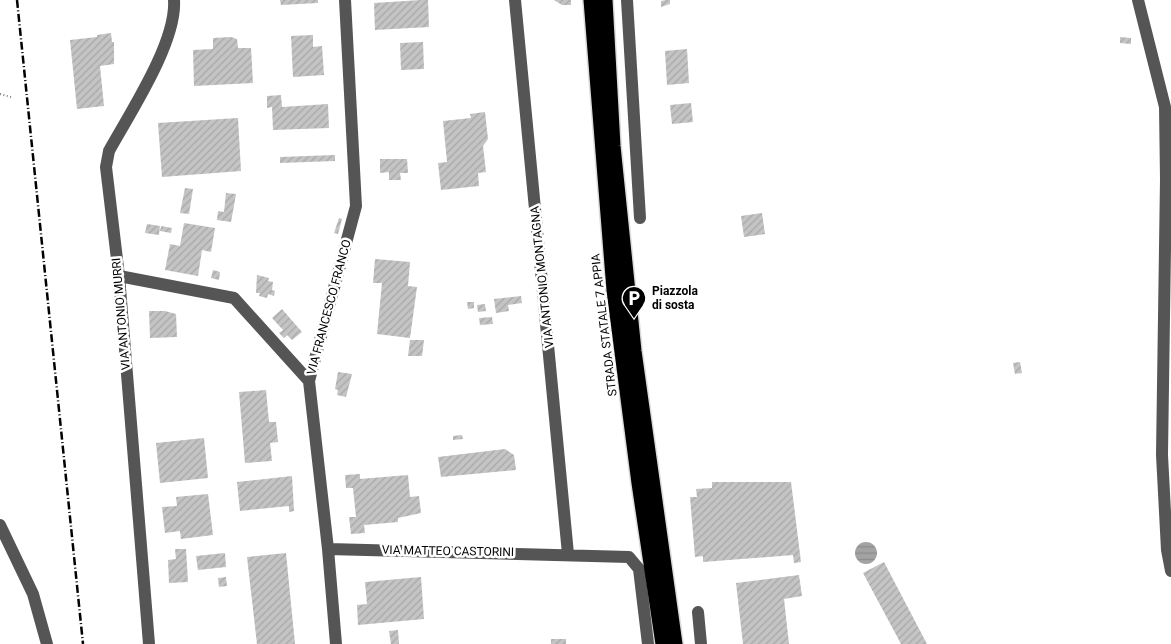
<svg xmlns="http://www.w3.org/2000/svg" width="1171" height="644" viewBox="0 0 1171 644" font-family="Roboto,sans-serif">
<defs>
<pattern id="water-rules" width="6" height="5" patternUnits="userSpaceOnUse" patternTransform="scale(1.25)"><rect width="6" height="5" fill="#a3a3a3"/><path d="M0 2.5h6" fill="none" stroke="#8b8b8b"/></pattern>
<pattern id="building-hatch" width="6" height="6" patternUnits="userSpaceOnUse" patternTransform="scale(1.25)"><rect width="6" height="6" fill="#c4c4c4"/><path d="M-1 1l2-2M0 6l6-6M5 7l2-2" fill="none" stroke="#a7a7a7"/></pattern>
</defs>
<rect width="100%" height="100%" fill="#fff"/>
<!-- water -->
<path fill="url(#water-rules)" d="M855 553a11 11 0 1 1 22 0a11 11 0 1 1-22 0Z"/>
<!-- building -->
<path fill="url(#building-hatch)" d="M280,0H318V3L281,5Z
M421,0H428L429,27L375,30L374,3Z
M554,0H571V5H562Z
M666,0H670V4L661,7V1Z
M111,33L112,42H114V64L100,66L104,106L77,109L70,40L97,37V35Z
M313,35V47L322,46L324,75L293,77L291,36Z
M231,37L237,39L238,48H251L253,83L194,86L193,50L213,49V38Z
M1120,37L1131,38V44L1120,43Z
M423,42L424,69L401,70L400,43Z
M687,49L689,83L667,85L665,51Z
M281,95L282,107L328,104L329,128L273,130L272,107L267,108V96Z
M691,103L693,122L672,124L670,105Z
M485,112L488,139L483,146L486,172L478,173L479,186L441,190L438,163L447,162L443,121L471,118L470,114Z
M238,118L241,171L162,177L158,123Z
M335,155V161L280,163V157Z
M380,159H407L408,173H400L401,180H389V172L380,173Z
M185,188L193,189L189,214L180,213Z
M226,193L236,194L231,222L217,220L218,211L224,212Z
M762,213L765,234L744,237L741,216Z
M339,218L342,219L338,234L334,233Z
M184,223L215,228L211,252L202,250L198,276L165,270L170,244L180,246Z
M147,224L160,226L159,235L145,233Z
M161,226L172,228L171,233L160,231Z
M375,259L410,262L408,286L417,287L410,338L377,334L382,283H373Z
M213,270L220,272L219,280L211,278Z
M257,275L269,278L268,281L273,282L272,290L275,291L274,296L268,294L267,298L259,296L260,293H256Z
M521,296L522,303L508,305L509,311L496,313L494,299Z
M467,302H474V308L468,309Z
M485,304L486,311L478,312L477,305Z
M282,309L302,332L292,340L287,335L284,338L279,333L283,330L272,318Z
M149,311H165L176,314L177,337L150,338Z
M492,317L493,324L480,325L479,318Z
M410,340H424L422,356H408Z
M1020,362L1022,373L1015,374L1013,363Z
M338,372L352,374L346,397L337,395L338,390L335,389Z
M266,390L269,422H276L278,442L270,443L272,461L245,463L239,392Z
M462,435L463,439L453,440V436Z
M204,438L208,478L160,483L156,443Z
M505,449L514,455L516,470L441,477L438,457Z
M360,474V479L408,475L410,497L419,496L421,513L398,518V522L364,525L365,533L351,534L349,517H356L353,488H346L345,475Z
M292,476L294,511L289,512V506L240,511L237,482Z
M712,482H791L801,562L794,563L793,555L703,562V556L695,557L690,497H697L696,489L712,488Z
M208,494L213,535L181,539L180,531L165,533L162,507L177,506L176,497Z
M175,549H186L188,582L169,583L168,560L176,559Z
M225,553L226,567L198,570L196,556Z
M286,553L295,644H257L247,557Z
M884,562L927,644H901L863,573Z
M799,575L802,596L784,599L789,644H743L736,583Z
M226,577L227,586L219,587L218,578Z
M421,577L424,619L358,625L357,605L367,604L365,582Z
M398,630L399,644H391L389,631Z
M551,639H566V644H551Z"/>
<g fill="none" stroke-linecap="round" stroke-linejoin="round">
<!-- highway casing -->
<g stroke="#dbdbdb" stroke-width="18">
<path id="highway" d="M591,0L614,290L639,483L663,644
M605,0L613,146L634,351L675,644"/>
</g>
<!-- path -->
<path stroke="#777" stroke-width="2" stroke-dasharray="1 2.5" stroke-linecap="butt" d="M0,94L11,97"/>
<!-- minor -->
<path stroke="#555" stroke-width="12" d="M515,0L568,554
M627,0L640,218
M1138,0L1165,107L1166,179L1162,455L1167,550L1171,571
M119,276L234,298L309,381
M0,525L33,594L47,644
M328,549L629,557L639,569L648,644
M698,612L701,644
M149,644L119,276L106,167L109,151C130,113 177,42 174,0
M336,644L328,549L309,381L356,206L345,0"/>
<!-- highway -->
<use href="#highway" stroke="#000" stroke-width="15"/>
<!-- rail -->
<path stroke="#000" stroke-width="2.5" stroke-dasharray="8 2.5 1 2.5" stroke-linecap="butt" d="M17,0L83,644"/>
</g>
<!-- icons -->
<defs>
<g id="parking-pin" transform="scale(1.25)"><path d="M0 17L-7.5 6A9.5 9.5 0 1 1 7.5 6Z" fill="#000" stroke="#fff"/><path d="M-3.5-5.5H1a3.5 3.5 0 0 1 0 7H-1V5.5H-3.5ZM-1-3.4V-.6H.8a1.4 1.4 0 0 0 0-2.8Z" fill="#fff"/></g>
</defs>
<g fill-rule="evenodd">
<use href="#parking-pin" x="634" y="298"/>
</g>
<g text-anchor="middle" stroke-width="5" stroke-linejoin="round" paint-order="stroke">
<!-- street labels -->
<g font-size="12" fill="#000" stroke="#fff">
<text transform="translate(542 277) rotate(-96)" y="4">VIA ANTONIO MONTAGNA</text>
<text transform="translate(329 307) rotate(-75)" y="4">VIA FRANCESCO FRANCO</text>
<text transform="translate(121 314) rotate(-95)" y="4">VIA ANTONIO MURRI</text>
<text transform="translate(604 325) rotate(-97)" y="4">STRADA STATALE 7 APPIA</text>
<text transform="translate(448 551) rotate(1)" y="4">VIA MATTEO CASTORINI</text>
</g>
<!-- poi labels -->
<g font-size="12" font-weight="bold" fill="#000" stroke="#fff" text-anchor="start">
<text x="652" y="295">Piazzola<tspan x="652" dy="14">di sosta</tspan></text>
</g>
</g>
</svg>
